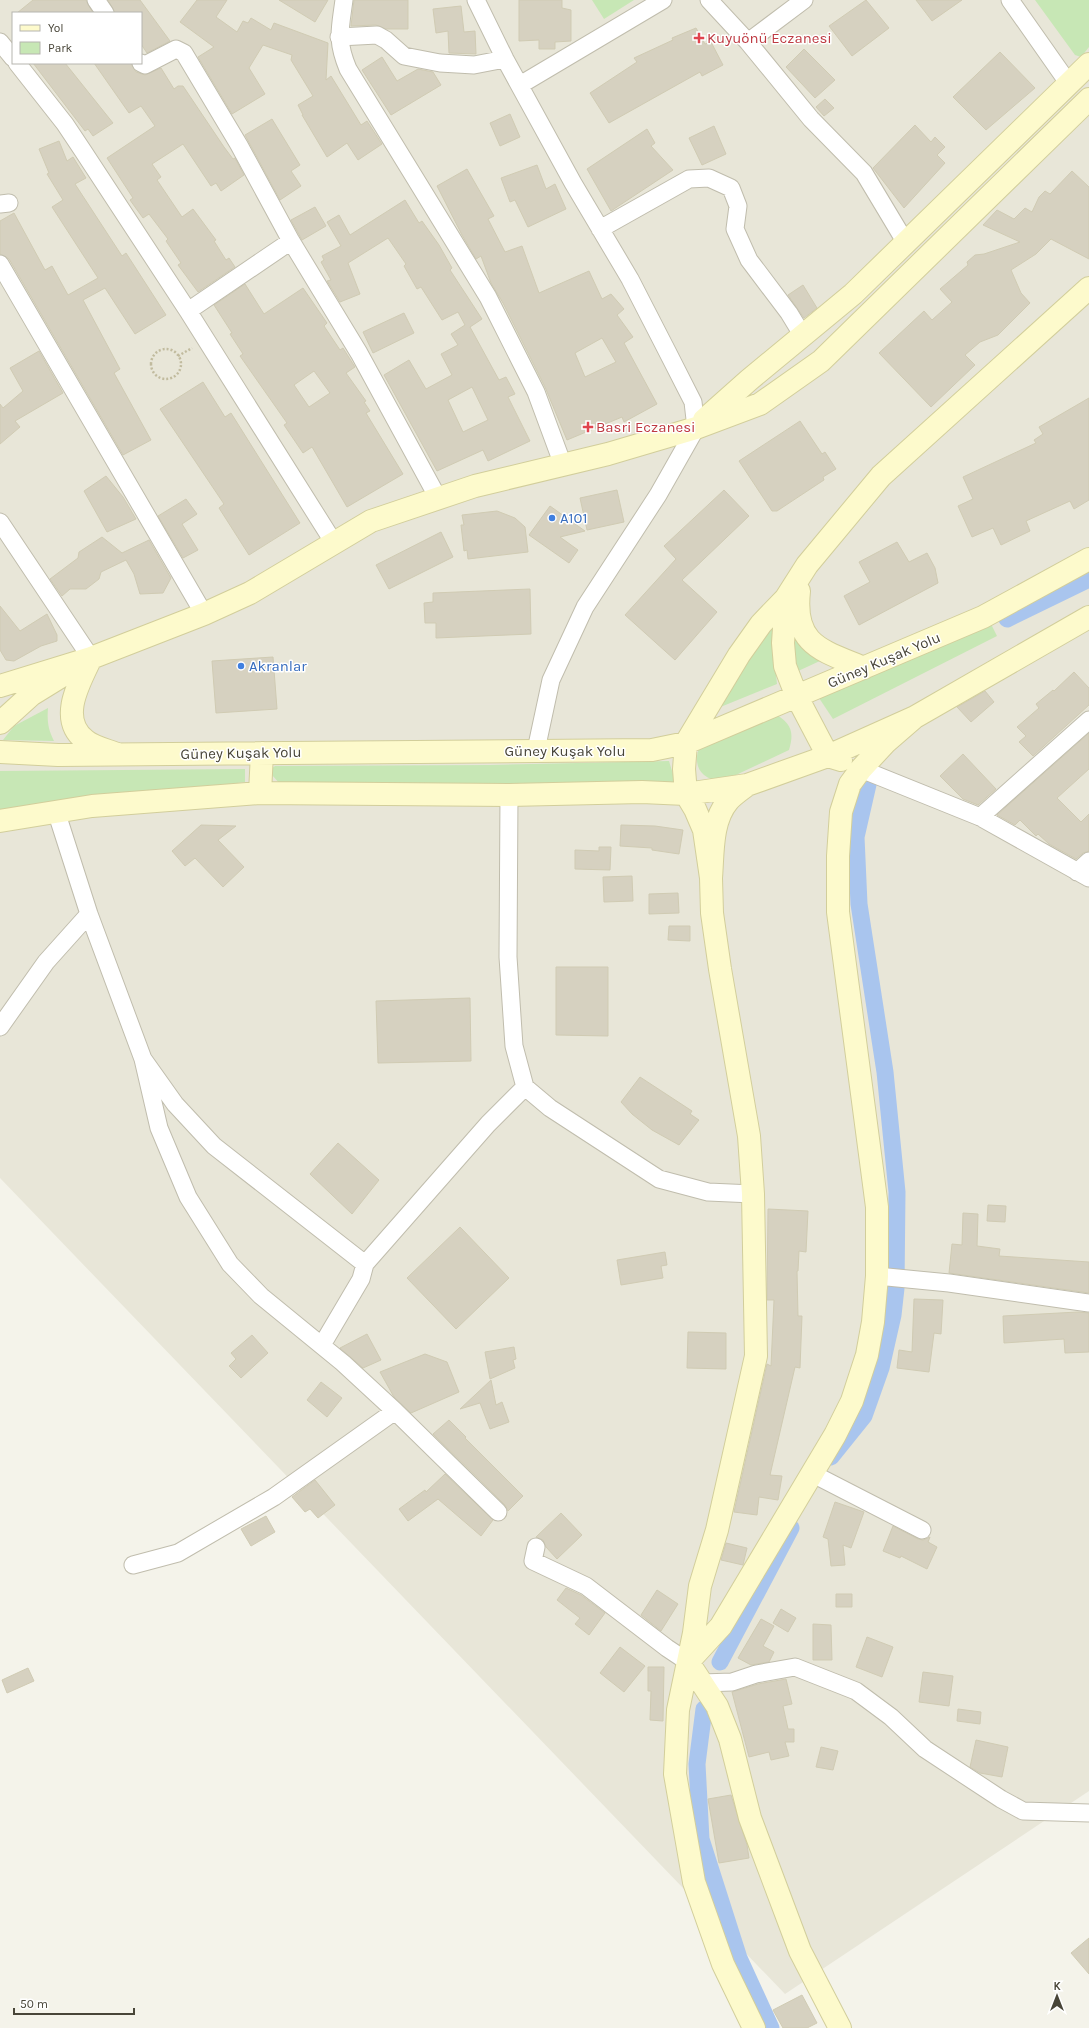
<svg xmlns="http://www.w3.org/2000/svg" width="1089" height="2028" viewBox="0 0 1089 2028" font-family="Karla,sans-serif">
<rect width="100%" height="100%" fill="#f4f3ea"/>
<!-- residential -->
<path fill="#e8e6d8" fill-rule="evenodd" d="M0,0H1089V1791L785,1994L0,1178ZM13,13H141V63H13Z"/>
<!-- green -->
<path fill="#c7e7b5" d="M592,0H634L604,19Z
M1035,0H1089V47L1081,57L1075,55Z
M780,606L773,647L777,684L718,708Z
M987,616L997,636L833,719L817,695Z
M795,628L822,660L796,672L793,663Z
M48,708C47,721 48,729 54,741L3,740L14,726Z
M774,713C790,723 795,730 789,750L721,782C700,778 692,766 700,745Z
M669,761L676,784L281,785L272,775L271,769L275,766L490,765Z
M245,769V782L0,813V771Z"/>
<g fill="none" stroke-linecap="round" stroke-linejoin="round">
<!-- canal -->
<path stroke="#a9c5ee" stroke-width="17" d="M1007,619L1089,579
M831,1457L864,1416L881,1368L893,1315L896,1288L897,1192L885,1072L859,904L856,837L869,780
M720,1662L791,1528
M704,1709L697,1764L701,1839L739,1958L771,2028"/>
</g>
<!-- building -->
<path fill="#d6d1c0" stroke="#d0cbb3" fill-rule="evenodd" d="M33,0H86L93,13H17Z
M108,0H140L170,41L147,53L141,44V13H115Z
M197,0H227L216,17L237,32L243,21L248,23L251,18L271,30L274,23L328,43L326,80L331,76L361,125L367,121L382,144L358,160L347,143L327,157L302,115H303L298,105L313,96L291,60L292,55L263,45L249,68L265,94L232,114L198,57L214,47L180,22Z
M279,0H328L315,22Z
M354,0H408V29H386L376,25L351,26Z
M519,0H562V8L571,10V41L555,42V49H539V40L519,41Z
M866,0L889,28L852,56L829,26Z
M916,0H962L932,21Z
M461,6L464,32L475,31L476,54L449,53L448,31L436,33L433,9Z
M696,28L705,44L711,42L723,65L702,76L700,72L609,123L590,93L637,62L634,58L673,40L672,38Z
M804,49L835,80L815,98L786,67Z
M1000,52L1035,88L986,130L953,97Z
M382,57L397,81L418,69L433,72L441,85L391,115L362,70Z
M33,63H65L113,123L93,136L88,129L85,131Z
M94,63H131L136,72L145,75L161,68L174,89L178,86H183L224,147L233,159L235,158L244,175L221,191L216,183L211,186L183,144L152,164L161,177L157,180L182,217L193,209L216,240L214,241L226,260L229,258L235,267L198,292L178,265L181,263L166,241L168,239L149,214L143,218L130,200L133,198L107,158L155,126L141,106L129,113Z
M825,99L834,108L824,116L816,107Z
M510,114L520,137L500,146L490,123Z
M272,119L300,165L291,171L301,186L280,200L245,135Z
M915,125L931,142L935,137L945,147L937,155L945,163L904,208L873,168Z
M714,126L726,154L702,165L689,138Z
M647,129L655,143L651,146L673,170L611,211L587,169Z
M59,141L67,161L73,157L86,178L75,184L122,256L126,253L166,315L135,334L105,288L83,300L120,369L114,373L151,440L123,455L9,259L0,254V221L14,213L45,270L52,266L68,295L98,278L52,207L63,200L47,174L49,173L39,149Z
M537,165L546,189L555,184L566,209L528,227L515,200L510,202L501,178Z
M467,169L494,216L488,219L505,252L522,246L539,293L589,271L602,299L611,294L624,309L617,315L633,337L624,343L657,404L624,422L622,417L567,440L545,387L503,303L491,283L481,256L476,259L462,235L437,186ZM602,338L616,362L585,377L575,353Z
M1072,171L1089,187V259L1051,239L1036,254L1011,270L1021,293L1030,303L998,335L980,342L965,355L975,365L931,407L879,353L924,311L932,320L952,302L940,289L968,265L967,262L975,255L984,254L1020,242L983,225L997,210L1014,219L1025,208L1032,212L1039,197L1045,191L1050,194Z
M405,200L419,223L422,221L439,245L452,268L450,270L482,319L470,327L499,380L506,377L515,394L508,397L530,441L488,461L483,450L437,471L384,375L409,360L426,389L452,375L441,354L458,345L451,334L465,325L458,312L442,320L421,287L417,289L404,266L406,264L388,238L348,263L360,294L340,302L327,281L331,280L321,262L324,260L322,256L341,246L327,222L339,215L350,235ZM472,387L488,420L463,432L448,400Z
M315,207L326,226L302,240L291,220Z
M245,284L264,314L303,288L327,323L324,326L340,350L343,348L355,367L346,373L366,401L364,402L370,411L366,413L403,474L347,507L312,447L303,453L284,425L287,423L240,356L243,354L230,334L232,333L214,305ZM314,371L330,393L309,407L294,385Z
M803,285L817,308L804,318L788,295Z
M404,313L414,333L373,353L363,332Z
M39,351L63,393L15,421L20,427L0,444V404L3,408L23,391L10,368Z
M203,382L225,417L231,413L300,523L249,555L219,508L224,504L160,409Z
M1089,398V500L1074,509L1070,501L1026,521L1030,531L1001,545L993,528L972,537L958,506L973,499L963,477L1036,443L1034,440L1043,434L1039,427Z
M800,421L822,454L825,452L836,469L823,477L824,480L777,511H772L739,461Z
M106,476L123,497L136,519L107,532L84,491Z
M617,490L624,522L587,530L580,498Z
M724,490L749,516L682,580L717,612L675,660L625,615L676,559L664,546Z
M186,499L197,514L182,524L198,550L183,558L158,516Z
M550,506L585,531L560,537L578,550L569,563L529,535Z
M497,511L515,518L525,527L528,552L468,559L467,550L464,551L461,525H464L462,515Z
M441,532L453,557L389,589L376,565Z
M102,537L122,553L149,540L171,578L163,593L140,594L134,574L126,560L101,572L99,579L86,589H70L62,596L50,579L78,558L79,552Z
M897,542L909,562L927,553L935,568L938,583L859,625L844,596L870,582L859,562Z
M530,589L531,634L436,638V623H425L424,603L433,602V593Z
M0,606L20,631L47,614L57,635V641L41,646L14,661L6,660L0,650Z
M273,657L277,709L216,713L212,661Z
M1074,672L1089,688V705L1033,756L1019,742L1026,736L1017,727L1039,708L1036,704L1053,690L1054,691Z
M985,691L994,702L971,722L957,707Z
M1089,733V769L1057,798L1081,822L1089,814V851L1083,853L1076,859L1049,844L1038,834L1036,836L1020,820L1015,825L997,815Z
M963,754L996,789L978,805L963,799L940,776Z
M201,825L236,826L218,840L244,867L223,887L195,858L185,866L172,851Z
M621,825L655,826L683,830L679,854L652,850V848L620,846Z
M599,847H611L610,870L575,869V850L599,851Z
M632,876L633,901L604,902L603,877Z
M678,893L679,913L649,914V894Z
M669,926H690V941L668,940Z
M556,967H608V1036L556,1035Z
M470,998L471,1061L378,1063L376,1001Z
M640,1077L692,1111L690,1114L699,1120L679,1145L652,1130L632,1114L621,1102Z
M338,1143L379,1180L352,1214L310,1174Z
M988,1205L1006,1206L1005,1222L987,1221Z
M768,1209L808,1211L806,1252L799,1251L798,1271H797L798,1316H802L800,1368L795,1367L770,1475L782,1476L778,1500L759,1497L757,1515L734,1512L767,1364L771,1366L774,1300H767Z
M963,1213L978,1214L977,1246L1000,1249L999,1256L1089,1262V1293L949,1273L952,1244L962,1245Z
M460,1227L509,1278L456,1329L407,1278Z
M665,1252L667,1265L661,1266L663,1278L621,1285L617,1260Z
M914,1299L943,1300L941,1334L934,1333L929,1372L897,1368L899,1350L912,1352Z
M1078,1312L1089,1313V1352L1065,1353L1064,1339L1004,1343L1003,1316Z
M688,1332L726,1333V1369L687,1368Z
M367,1334L381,1360L363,1368L340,1348Z
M252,1335L268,1353L241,1378L229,1366L236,1359L231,1353Z
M514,1347L516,1359L513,1360L515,1368L490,1379L485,1352Z
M425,1354L447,1362L459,1392L411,1413L394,1397L380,1372Z
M491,1380L496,1405L502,1402L509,1422L490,1429L480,1403L460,1409Z
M321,1382L342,1398L327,1417L307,1400Z
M449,1420L466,1437L465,1438L523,1496L508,1511L505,1505L433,1434Z
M445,1474L493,1520L481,1536L438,1499L408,1521L399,1509L425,1490L426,1492Z
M315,1480L335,1505L318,1518L310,1509L305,1512L292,1497Z
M835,1502L864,1512L851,1548L843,1545L845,1565L831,1566L828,1539L823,1537Z
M561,1513L582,1535L557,1559L546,1547L543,1540L536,1537Z
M266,1516L275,1532L251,1546L241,1529Z
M893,1526L918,1539L923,1540L930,1537L928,1542L937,1547L927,1569L901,1556L900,1558L883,1551Z
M726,1543L747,1548L743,1565L721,1560Z
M566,1588L581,1595L605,1613L589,1635L575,1624L580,1618L557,1600Z
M657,1590L678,1604L661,1631L641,1615Z
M836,1594H852V1607H836Z
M781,1609L796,1618L788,1632L773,1623Z
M761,1619L774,1626L763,1646L774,1652L769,1662L751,1665L738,1658Z
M813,1624L831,1625L832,1660H813Z
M867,1637L893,1647L882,1677L856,1667Z
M620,1647L645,1666L624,1692L600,1673Z
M648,1667H664L663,1721L650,1720L651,1691H648Z
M28,1668L34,1681L7,1693L2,1680Z
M923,1672L953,1676L949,1706L919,1702Z
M786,1679L792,1704L783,1706L788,1729H794V1742H785L789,1756L771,1760L769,1752L749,1757L732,1692L758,1684Z
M958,1709L981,1712L980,1724L957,1721Z
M976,1740L1008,1747L1002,1777L980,1773L970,1767Z
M821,1747L838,1751L833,1770L816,1767Z
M731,1795L747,1845L749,1858L719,1863L708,1799Z
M1089,1938V1974L1071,1953Z
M802,1995L817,2023L807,2028H783L773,2010Z"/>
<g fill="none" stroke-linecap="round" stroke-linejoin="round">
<!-- street casing -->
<g stroke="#c0bdad" stroke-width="19">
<path id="street" d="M96,0L105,13
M344,0C340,30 336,40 348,69L488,297L536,392L563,465
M476,0L505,59L573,183L630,279L667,351L693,402L696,428L658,495L585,607L551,680L536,750
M709,0L748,42L811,119L864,173L906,243
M1010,0L1069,84
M339,37L377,35L386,40L404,56L440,63L474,65L505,59
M0,42L13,58
M748,42L804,0
M17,63L65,124L83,151L188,311L334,543
M141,63L145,65L176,49L184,53L239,145L291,241L359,353L438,498
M520,85L663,0
M0,204L9,203
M600,229L689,179L709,178L731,188L738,206L735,229L749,260L789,313L803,336
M0,264L204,614
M188,311L291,241
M0,522L91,658
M861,769L980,817L1089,878
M509,795L508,957L514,1046L525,1087L550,1108L659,1179L708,1192L753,1194
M56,811L89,914L143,1059L175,1104L214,1146L365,1264
M980,817L1089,720
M1077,872L1089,861
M0,1027L46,962L89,914
M143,1059L159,1128L188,1197L230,1264L261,1296L343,1363L395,1411L498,1512
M877,1276L949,1283L1089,1303
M322,1345L361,1279L365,1264L488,1124L525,1087
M813,1474L922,1530
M536,1547L533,1561L586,1586L667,1648L688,1662
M133,1565L178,1553L274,1497L395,1411
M702,1683L732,1682L756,1674L795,1667L856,1691L891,1717L925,1749L1001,1799L1023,1811L1089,1813"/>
</g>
<!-- secondary casing -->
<g stroke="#d2ce9b" stroke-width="24">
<path id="secondary" d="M704,420L749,380L853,294L1089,64
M799,591C793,645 821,650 864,668
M786,598L807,565L881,476L1089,288
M0,686L91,658L31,695L0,723
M0,752L58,755L652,750L686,743L983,617L1089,559
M117,754C107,750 93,747 85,740C58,719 79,683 91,658L204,614L250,593L371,521L475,486L608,454L696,428L760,404L821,361L1089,99
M747,785C741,790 733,795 728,801C711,821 713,854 711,878L704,830L695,809L686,794L684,769L686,743L739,655L761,624L786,598L783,643L785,666L797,697L828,756L841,760
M260,793L262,753
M0,821L92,806L260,793L509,795L642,792L686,794L747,785L828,756L915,717L1089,617
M711,878L712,913L720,969L749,1136L753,1194L756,1356L717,1530L700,1586L694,1633L688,1662L717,1706L730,1739L750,1818L800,1951L840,2028
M754,2028L723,1964L694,1882L675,1774L678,1710L688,1662L721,1626L835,1435L852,1401L867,1355L873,1322L877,1276V1207L838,912V856L841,812L850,784L861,769L885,743L915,717"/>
</g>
<!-- path -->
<path stroke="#c1bb9e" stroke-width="2.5" stroke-dasharray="2 2" stroke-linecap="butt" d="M151 364a15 15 0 1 1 30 0a15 15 0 1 1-30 0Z
M178,356L192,348"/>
<!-- street -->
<use href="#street" stroke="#fff" stroke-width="17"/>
<!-- secondary -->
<use href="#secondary" stroke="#fdfacc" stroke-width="22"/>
</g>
<!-- markers -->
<g fill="#e0444e" stroke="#fff" stroke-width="1.5">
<path d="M697 32h4v4h4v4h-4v4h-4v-4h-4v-4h4z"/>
<path d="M586 421h4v4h4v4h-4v4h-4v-4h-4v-4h4z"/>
</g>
<g fill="#3f7fe0" stroke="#fff" stroke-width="1.5">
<circle cx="552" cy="518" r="4"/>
<circle cx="241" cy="666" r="4"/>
</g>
<g text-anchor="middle" stroke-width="3" stroke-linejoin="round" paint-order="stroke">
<!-- health labels -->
<g font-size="15" fill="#be3a42" stroke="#fff" text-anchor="start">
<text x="707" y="43">Kuyuönü Eczanesi</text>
<text x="596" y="432">Basri Eczanesi</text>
</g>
<!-- shop labels -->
<g font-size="15" fill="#366cbe" stroke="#fff" text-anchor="start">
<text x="560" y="523">A101</text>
<text x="249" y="671">Akranlar</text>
</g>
<!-- street labels -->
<g font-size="15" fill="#484538" stroke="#fff">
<text transform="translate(884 660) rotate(-23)" y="5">Güney Kuşak Yolu</text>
<text x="565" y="756">Güney Kuşak Yolu</text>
<text transform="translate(241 753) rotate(-1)" y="5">Güney Kuşak Yolu</text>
</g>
</g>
<!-- legend -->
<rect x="12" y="12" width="130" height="52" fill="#ffffff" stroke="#b6b5af"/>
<rect x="20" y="25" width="20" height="6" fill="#fdfacc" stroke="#b6b5af"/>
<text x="48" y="32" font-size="12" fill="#484538">Yol</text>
<rect x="20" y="42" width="20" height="12" fill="#c7e7b5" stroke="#b6b5af"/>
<text x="48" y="52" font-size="12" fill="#484538">Park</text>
<!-- north arrow -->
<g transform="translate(1057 1996)" stroke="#ffffff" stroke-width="3" paint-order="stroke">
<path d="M0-3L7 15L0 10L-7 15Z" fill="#484538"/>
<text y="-6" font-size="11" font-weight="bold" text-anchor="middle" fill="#484538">K</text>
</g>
<!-- scale -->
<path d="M14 2008v6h120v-6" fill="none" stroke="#484538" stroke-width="2"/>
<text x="20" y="2008" font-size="12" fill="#484538" stroke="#ffffff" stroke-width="3" paint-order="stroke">50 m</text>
</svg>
